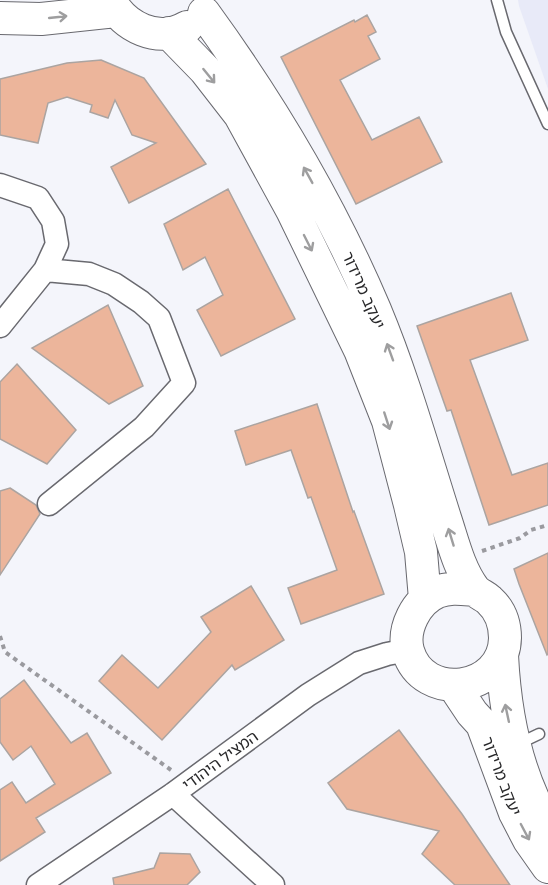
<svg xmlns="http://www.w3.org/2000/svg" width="548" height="885" viewBox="0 0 548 885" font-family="'Public Sans','Noto Sans Hebrew',sans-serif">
<rect width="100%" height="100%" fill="#f4f5fb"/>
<!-- built -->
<path fill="#e8eaf8" d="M518,0H548V89L519,6Z"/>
<!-- building -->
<path fill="#ecb59b" stroke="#aba4a1" stroke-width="1.5" d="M367,15L376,32L368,36L380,59L340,80L372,140L419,117L442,162L356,204L281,57L354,20L355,22Z
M101,60L144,78L206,164L129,203L111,167L156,143L132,135L115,100L108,118L90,112L92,105L67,97L48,103L38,143L0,135V79L67,63Z
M228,189L295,319L221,356L197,310L223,295L205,257L183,270L164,224Z
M511,293L528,340L470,360L512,475L548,463V505L489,525L451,410L447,411L417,326Z
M108,305L143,386L109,404L32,348Z
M17,364L76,430L47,464L0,439V382Z
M317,404L353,512L354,511L384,594L301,624L288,588L337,570L311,497L308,498L291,450L246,465L235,431Z
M10,488L36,505L40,514L0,575V491Z
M548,553V654L547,655L519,584L514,569Z
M251,586L284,640L235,670L232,665L162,740L99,681L122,655L158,688L211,632L201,617Z
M24,680L71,743L87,733L111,773L36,818L45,832L0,861V790L12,782L26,803L55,784L31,746L13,760L0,742V699Z
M399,730L462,814L510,885H455L422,854L439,831L347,809L328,783Z
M160,853L190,854L200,872L187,885H114L113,878L154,868Z"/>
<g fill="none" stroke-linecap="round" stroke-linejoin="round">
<!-- lane casing -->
<g stroke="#69696f" stroke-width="13">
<path id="lane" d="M497,0L506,32L548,124
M518,744L539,734"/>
</g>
<!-- street casing -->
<g stroke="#69696f" stroke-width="25">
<path id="street" d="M0,185L38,198L53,221L57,244L45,270L0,326
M45,270L89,274L114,284L141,302L159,318L184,383L144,427L49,504
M173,794L273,885
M38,885L173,794L308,695L359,663L387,654L408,650"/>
</g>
<!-- secondary casing -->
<g stroke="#69696f" stroke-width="34">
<path id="secondary" d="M110,0C124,27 158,44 187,27
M204,13C271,105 330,204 375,310C403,377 423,449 445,518C453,542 459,569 474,589C478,594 485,596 489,600C500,610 505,624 505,638C504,692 423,703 408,651C402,629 416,601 437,592C450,587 462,589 475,590
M0,18L41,19L116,11
M169,33L205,70L240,115L292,210L360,350L388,421L410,505L421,552L425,599
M502,655C505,715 517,776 548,827
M454,686L472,713L482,724L515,813L529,840L548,867"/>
</g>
<!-- path -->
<path stroke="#9a9a9f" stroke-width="4" stroke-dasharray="4.5 4.5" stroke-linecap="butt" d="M482,551L520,538L531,530L548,525
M0,636L5,652L171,770"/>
<!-- lane -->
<use href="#lane" stroke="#fff" stroke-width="10"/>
<!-- street -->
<use href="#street" stroke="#fff" stroke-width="22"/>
<!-- secondary -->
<use href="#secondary" stroke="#fff" stroke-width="32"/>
</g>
<!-- one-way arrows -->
<defs><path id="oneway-shaft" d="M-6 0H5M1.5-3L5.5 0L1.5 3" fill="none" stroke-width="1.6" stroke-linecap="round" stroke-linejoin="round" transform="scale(1.5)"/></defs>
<g stroke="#9e9e9f">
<use href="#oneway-shaft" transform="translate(58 17) rotate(-6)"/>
<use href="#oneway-shaft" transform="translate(209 76) rotate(51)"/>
<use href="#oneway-shaft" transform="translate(308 175) rotate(-119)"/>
<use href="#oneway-shaft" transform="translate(308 243) rotate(63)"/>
<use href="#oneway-shaft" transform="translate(390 352) rotate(-110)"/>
<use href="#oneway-shaft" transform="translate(387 421) rotate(72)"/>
<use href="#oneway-shaft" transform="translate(451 537) rotate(-107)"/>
<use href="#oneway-shaft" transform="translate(507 713) rotate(-102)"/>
<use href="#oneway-shaft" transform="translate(525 832) rotate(62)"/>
</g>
<g text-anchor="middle" stroke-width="5" stroke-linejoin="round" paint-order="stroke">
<!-- street labels -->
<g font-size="16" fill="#28282a" stroke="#fff">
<text transform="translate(364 290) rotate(66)" y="6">יעקב מרידור</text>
<text transform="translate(220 760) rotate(-36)" y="6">המציל היהודי</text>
<text transform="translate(502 776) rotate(69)" y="6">יעקב מרידור</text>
</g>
</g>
</svg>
